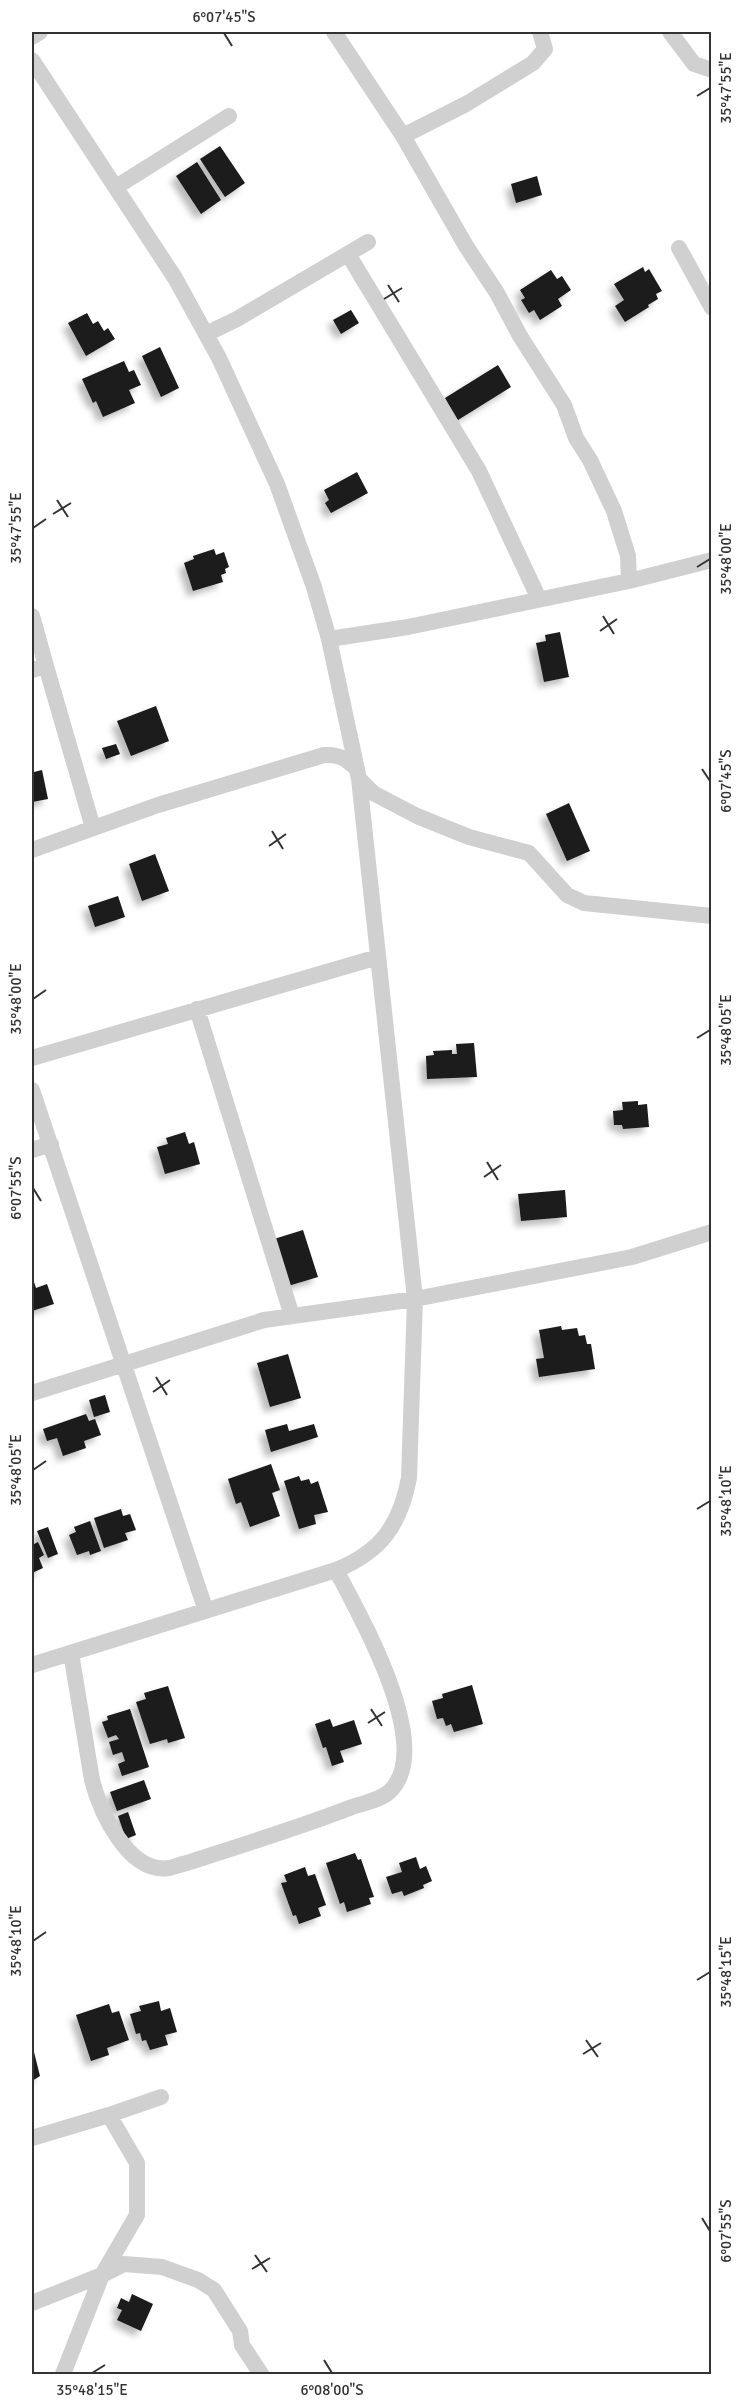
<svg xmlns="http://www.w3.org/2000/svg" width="743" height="2406" viewBox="0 0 743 2406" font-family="Signika,sans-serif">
<defs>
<filter id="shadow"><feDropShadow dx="-5.5" dy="5.5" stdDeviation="3" flood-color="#0004"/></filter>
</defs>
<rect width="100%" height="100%" fill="#fff"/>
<!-- building -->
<path fill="#1a1a1a" filter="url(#shadow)" d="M220,146L245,183L225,197L200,159Z
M197,162L221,200L201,214L176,176Z
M537,176L542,195L516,203L511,184Z
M643,267L645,272L649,269L662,291L656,294L658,299L648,305L649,307L625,322L615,306L624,300L614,284Z
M551,270L557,279L562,276L571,290L558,299L562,306L540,320L534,310L529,313L521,300L525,298L520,290Z
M351,310L359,323L341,334L333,320Z
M87,313L93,324L98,321L104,331L108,328L115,339L86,356L68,323Z
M160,347L179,388L161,397L142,356Z
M124,361L129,372L134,370L141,385L129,390L135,403L103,417L96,401L93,403L82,379Z
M498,365L511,387L458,420L445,398Z
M357,472L368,493L331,513L325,503L329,500L324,490Z
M214,549L216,555L224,552L229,567L225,569L226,573L221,575L223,582L193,591L184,563L194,559L193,556Z
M560,632L569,677L544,682L536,643L546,641L545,635Z
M156,706L169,741L131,756L117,721Z
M116,744L120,754L106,759L102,748Z
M32,766L34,772L42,770L48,799L32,802Z
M569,803L590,851L567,861L546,814Z
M155,854L169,891L142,901L129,864Z
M118,896L125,917L95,927L88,906Z
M474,1043L477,1077L427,1079L426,1056L434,1055L433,1051L452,1050V1054H457L456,1044Z
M638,1101V1105L647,1104L649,1127L623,1129L622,1125H614L613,1111L623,1110L622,1102Z
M185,1132L189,1144L194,1142L200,1164L165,1174L157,1147L168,1144L166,1138Z
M565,1190L567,1217L521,1221L518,1194Z
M303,1230L318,1277L288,1286L274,1239Z
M32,1282H34L36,1288L47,1284L54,1304L32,1311Z
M561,1326L562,1330L577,1328L579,1336L585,1335L587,1344H591L595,1369L539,1377L536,1359L544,1358L539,1330Z
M288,1354L301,1398L270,1407L257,1363Z
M105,1395L110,1412L94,1417L89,1400Z
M86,1414L89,1421L95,1419L101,1435L84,1441L86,1448L63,1456L57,1438L47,1441L43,1429Z
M287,1424L289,1431L314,1424L318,1437L271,1452L265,1430Z
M271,1464L280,1490L272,1493L280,1516L250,1527L241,1502L236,1504L228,1479Z
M299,1476L301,1481L309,1479L311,1484L318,1481L328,1512L314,1515L316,1524L299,1529L284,1481Z
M121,1509L123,1516L130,1514L136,1530L125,1533L128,1540L104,1548L94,1518Z
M90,1521L101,1551L90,1555L89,1551L77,1555L69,1535L76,1532L74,1527Z
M48,1527L58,1554L48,1558L37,1531Z
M32,1542L34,1544L38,1542L44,1555L39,1558L43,1568L32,1573Z
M472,1685L483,1724L454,1732L451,1724L446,1726L443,1718L437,1719L432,1701L443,1698L442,1694Z
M168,1686L185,1738L168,1743L167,1739L150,1744L136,1702L146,1699L144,1693Z
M130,1709L149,1767L122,1776L118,1764L125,1761L122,1752L113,1755L109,1742L119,1739L116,1735L108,1738L102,1722L108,1720L107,1716Z
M330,1719L333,1727L354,1720L362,1744L340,1751L344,1762L332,1766L326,1747L323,1748L315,1724Z
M144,1780L151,1799L117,1811L110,1792Z
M128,1812L136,1835L126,1839L118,1816Z
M355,1853L358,1860L361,1859L374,1897L369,1898L371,1904L347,1912L344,1902L340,1904L326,1863Z
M416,1857L420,1869L426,1866L432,1881L423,1885L424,1888L404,1896L402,1891L392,1894L386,1877L402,1872L399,1863Z
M305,1867L308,1876L315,1874L326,1905L318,1908L321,1916L299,1924L296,1915L293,1916L281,1883L287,1882L284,1875Z
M159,2001L161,2011L170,2008L177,2032L165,2035L168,2045L150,2050L146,2040L142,2041L140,2033L136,2034L130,2014L141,2011L139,2006Z
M109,2004L112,2013L119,2011L129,2040L107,2048L109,2055L91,2061L76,2015Z
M34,2052L40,2076L32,2081V2053Z
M132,2294L153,2304L141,2331L117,2320L122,2310L117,2308L121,2298L129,2302Z"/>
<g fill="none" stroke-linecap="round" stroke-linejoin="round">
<!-- minor -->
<path stroke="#d0d0d0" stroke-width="16" d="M670,32L694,64L712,70
M32,37L40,32
M32,60L175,278L219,358L277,484L314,587L329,639L359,779L415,1299L409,1478C400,1525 381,1552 336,1570L32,1665
M403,136L466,104L533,63L545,49L540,32
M116,187L229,116
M679,248L712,308
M348,254L479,471L539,599
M206,334L237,319L368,242
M629,581L712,560
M32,616L46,666
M329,639L408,627L629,581L628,556L614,511L590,460L576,438L564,405L520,336L497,293L466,246L403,136L334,32
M32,670L46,666L93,828
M359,779L373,793L417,816L469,837L529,853L567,895L584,903L712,916
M32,850L158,805L324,755C340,754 346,759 357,769
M197,1009L292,1316
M32,1058L378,957
M32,1090L206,1611
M32,1150L51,1144
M32,1393L264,1320L415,1299L632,1257L712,1232
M71,1653L92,1780C100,1811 128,1874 169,1868C175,1867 181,1864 187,1863C242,1845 298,1828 352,1807C364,1803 381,1800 390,1791C436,1747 359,1614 336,1570
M109,2115L161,2097
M32,2138L109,2115L137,2163V2215L102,2275L32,2303
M63,2374L102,2275L124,2264L162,2267L198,2280L214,2290L240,2331L242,2345L261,2374"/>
</g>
<!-- ticks -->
<path fill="none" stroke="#333" stroke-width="2" d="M224,33L232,46M697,96L710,88M388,285L399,302M384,299L402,288M57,500L68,517M53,514L71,503M33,528L46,519M697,567L710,559M603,616L614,634M600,631L617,619M702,769L710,781M272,831L283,849M269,846L286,834M33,999L46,990M697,1038L710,1030M487,1162L498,1180M484,1177L501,1165M33,1188L41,1201M156,1377L167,1395M153,1392L170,1380M33,1470L46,1461M697,1509L710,1501M371,1709L382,1726M368,1723L385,1712M33,1941L46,1932M697,1980L710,1972M586,2040L598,2057M583,2054L601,2043M702,2218L710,2231M255,2255L267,2272M252,2269L270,2258M324,2360L332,2373M92,2373L105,2365"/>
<!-- border -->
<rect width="743" height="2406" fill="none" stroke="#ffffff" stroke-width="66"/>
<rect x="33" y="33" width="677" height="2340" fill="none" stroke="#333" stroke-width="2"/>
<g font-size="15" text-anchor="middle" fill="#333">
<text x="224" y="22">6°07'45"S</text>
<text transform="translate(726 88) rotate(-90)" y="5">35°47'55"E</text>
<text transform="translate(16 528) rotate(-90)" y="5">35°47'55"E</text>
<text transform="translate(726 559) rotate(-90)" y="5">35°48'00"E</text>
<text transform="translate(726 781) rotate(-90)" y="5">6°07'45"S</text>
<text transform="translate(16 999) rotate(-90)" y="5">35°48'00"E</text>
<text transform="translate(726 1030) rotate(-90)" y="5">35°48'05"E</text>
<text transform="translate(16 1188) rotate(-90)" y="5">6°07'55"S</text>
<text transform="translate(16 1470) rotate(-90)" y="5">35°48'05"E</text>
<text transform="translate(726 1501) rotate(-90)" y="5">35°48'10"E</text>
<text transform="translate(16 1941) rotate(-90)" y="5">35°48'10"E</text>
<text transform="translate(726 1972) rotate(-90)" y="5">35°48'15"E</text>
<text transform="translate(726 2231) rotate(-90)" y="5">6°07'55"S</text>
<text x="92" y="2395">35°48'15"E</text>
<text x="332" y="2395">6°08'00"S</text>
</g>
</svg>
